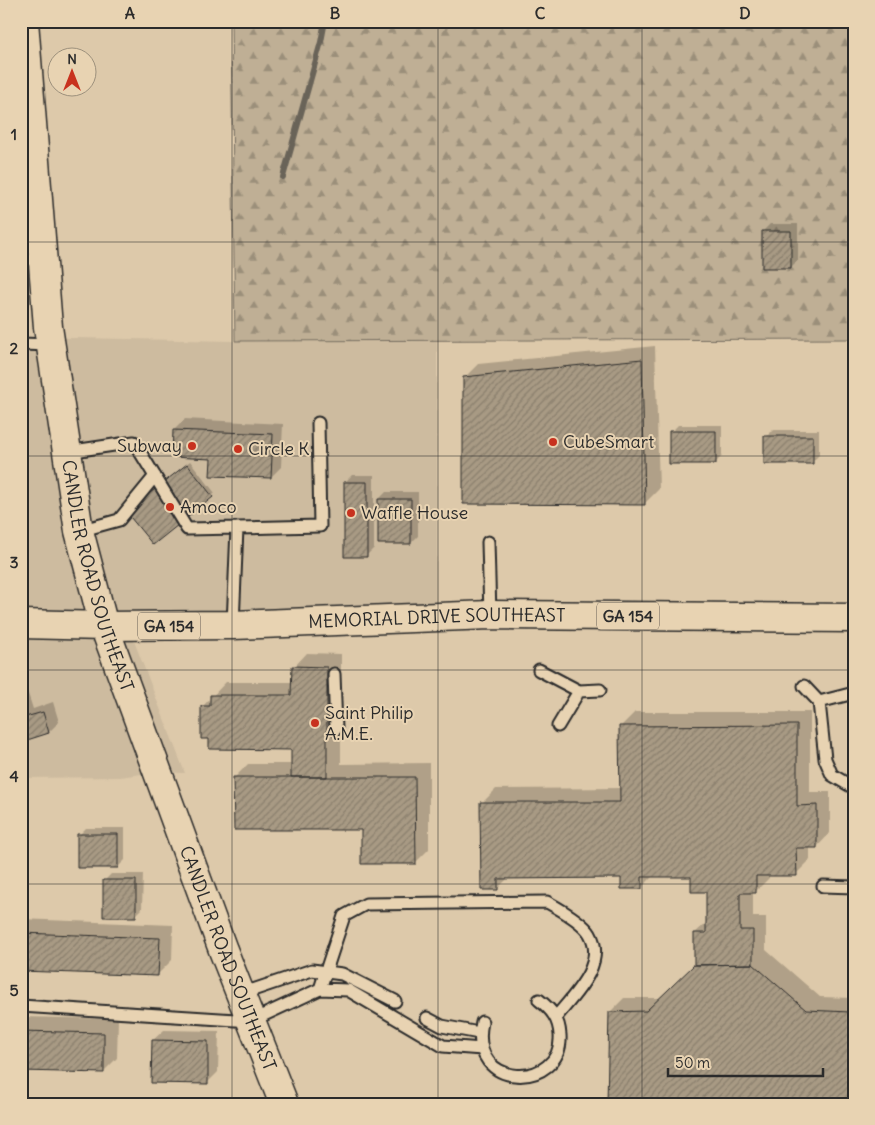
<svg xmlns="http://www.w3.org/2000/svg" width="875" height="1125" viewBox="0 0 875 1125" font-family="Delius,sans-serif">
<defs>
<pattern id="forest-firs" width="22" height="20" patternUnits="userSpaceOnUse" patternTransform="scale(1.25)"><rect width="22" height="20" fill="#bfaf95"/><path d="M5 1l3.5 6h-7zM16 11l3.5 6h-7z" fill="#9b8f7a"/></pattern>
<pattern id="building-hatch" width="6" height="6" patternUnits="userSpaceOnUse" patternTransform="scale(1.25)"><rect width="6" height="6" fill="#a89a84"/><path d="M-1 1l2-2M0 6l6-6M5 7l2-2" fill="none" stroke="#897e6c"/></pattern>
</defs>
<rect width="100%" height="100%" fill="#ddc9aa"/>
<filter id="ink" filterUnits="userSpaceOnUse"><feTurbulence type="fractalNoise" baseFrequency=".02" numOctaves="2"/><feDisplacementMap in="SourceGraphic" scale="10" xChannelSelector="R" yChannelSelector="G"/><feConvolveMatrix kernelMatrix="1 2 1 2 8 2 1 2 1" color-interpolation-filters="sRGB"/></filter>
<g filter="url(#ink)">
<!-- built -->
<path fill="#cdbb9f" d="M21,337L235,341H437V619L134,641L185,773L156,772L120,777L21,778Z"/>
<!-- forest -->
<path fill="url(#forest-firs)" stroke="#756d60" d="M231,21H854V339L235,341Z"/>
<!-- shadow -->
<path fill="#0003" d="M770,224H798V260L791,267L763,231Z
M655,346L659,489L645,503L464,378L478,364Z
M185,419L283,424L281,467L271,477L212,458L173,456L174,430Z
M678,425H722V456L715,463L671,432Z
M773,430H819V455L812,462L766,437Z
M190,461L215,493L212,496L131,509Z
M352,475H374V548L367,555L345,482Z
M386,492H418V536L411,543L379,499Z
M307,653L341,654V764L429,763V849L415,863L362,829L234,778L248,764H292V749L210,738L202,707L226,682H293L294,667Z
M21,672L33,709L53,702L59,722L49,732L21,740Z
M635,712H810V792H830V833L817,847H810V860L796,874H769V878L755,892H753V917H766V950L820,997L854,998V1098L848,1104H643L640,1101L610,1012L624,998H661L696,965L695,933L707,922V891L692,876H653L641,888L622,877H509L497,889L482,803L496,789L621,788V726Z
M86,828H125V860L118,867L79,835Z
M111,874H143L142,909L135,916L104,881Z
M21,919L173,925L172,960L158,974L21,970Z
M21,1017L118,1019L117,1058L103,1072L21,1070Z
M164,1030L219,1031L218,1072L207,1083L153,1040Z"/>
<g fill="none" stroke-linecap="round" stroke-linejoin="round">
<!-- stream -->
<path stroke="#696359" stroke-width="6" d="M283,177L321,42L325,21"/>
</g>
<!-- building -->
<path fill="url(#building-hatch)" stroke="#2b2b2b" d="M762,231H791V268H762Z
M642,359L645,505L463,504V377Z
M173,430L273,434L271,478L210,476L211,459L172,457Z
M669,431H716V464H669Z
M764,436H813V464H764Z
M187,464L213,497L153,545L126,512Z
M344,482H367V557H344Z
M378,499H411V544H378Z
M292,666L327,667V777H291V750L209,749V739H201V706H210V695H291Z
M43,712L49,733L21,742V715L22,718Z
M797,725V806L817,805V848H796L797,876H756V893H740V930H753V964L694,965V933H706V892H691V877H642V889H621V878L498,879V890H481L480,802H620L619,726Z
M233,777H415L416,864H361V830H234Z
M77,834H118V868H77Z
M103,880H136V917H103Z
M21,933L160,938L158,976L21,971Z
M753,964L806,1010L850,1012L848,1104L607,1103L609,1012L646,1011L694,965Z
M21,1031L104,1033V1073L21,1071Z
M152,1040L208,1041V1084L151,1083Z"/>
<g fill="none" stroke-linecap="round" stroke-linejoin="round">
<!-- lane casing -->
<g stroke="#2b2b2b" stroke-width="15">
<path id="lane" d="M21,344L51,345
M67,452L134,442L187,529L237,528
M79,531L119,520L155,476
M488,542L490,615
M233,625L237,528L320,526L318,423
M539,670L579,691L600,690
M334,674L336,729
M804,686L819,702L854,693
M819,702L825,759L832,775L854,788
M558,726L579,691
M823,886L854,887
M320,989L344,916L366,904L547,902C558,908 583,922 590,934C607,964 573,996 556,1017
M241,994L312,970L342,974L395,1001
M21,1006L251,1021L320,989L348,990L443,1046L482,1049
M427,1018L442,1026L479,1033
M482,1022C467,1092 564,1090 560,1035C559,1019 552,1010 539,1000"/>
</g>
<!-- secondary casing -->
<g stroke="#2b2b2b" stroke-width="31">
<g id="secondary">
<path id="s1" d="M24,21L48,327L79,531L104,626L223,950L284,1104"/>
</g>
</g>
<!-- primary casing -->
<g stroke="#2b2b2b" stroke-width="31">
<g id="primary">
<path id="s2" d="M21,624L104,626L233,625L490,615L854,618"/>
</g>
</g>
<!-- lane -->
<use href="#lane" stroke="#e8d3b2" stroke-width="11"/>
<!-- secondary -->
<use href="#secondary" stroke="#e8d3b2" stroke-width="28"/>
<!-- primary -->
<use href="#primary" stroke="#e8d3b2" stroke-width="28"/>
</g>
</g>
<!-- grid -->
<path fill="none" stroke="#2b2b2b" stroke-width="1" stroke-opacity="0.55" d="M232,21V1104M438,21V1104M642,21V1104M21,242H854M21,456H854M21,670H854M21,884H854"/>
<!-- markers -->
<g fill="#c8321e" stroke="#e8d3b2" stroke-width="2">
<circle cx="553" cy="442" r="5"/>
<circle cx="192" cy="446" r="5"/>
<circle cx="238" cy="449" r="5"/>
<circle cx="170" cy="507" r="5"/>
<circle cx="351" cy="513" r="5"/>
<circle cx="315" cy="723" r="5"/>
</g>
<g text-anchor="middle" stroke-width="4" stroke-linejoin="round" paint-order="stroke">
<!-- shield labels -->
<g fill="#e8d3b2" stroke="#645d54" stroke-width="1">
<rect x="597" y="602.5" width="62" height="27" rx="4"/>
<rect x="138" y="612.5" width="62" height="27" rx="4"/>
</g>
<g font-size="16" font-weight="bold" fill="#2b2b2b">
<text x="628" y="622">GA 154</text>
<text x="169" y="632">GA 154</text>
</g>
<!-- poi labels -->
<g font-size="18" fill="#2b2b2b" stroke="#e8d3b2" text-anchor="start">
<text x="563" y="448">CubeSmart</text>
<text x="182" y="452" text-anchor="end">Subway</text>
<text x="248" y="455">Circle K</text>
<text x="180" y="513">Amoco</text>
<text x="361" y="519">Waffle House</text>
<text x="325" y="719">Saint Philip<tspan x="325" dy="21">A.M.E.</tspan></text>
</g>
<!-- street labels -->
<g font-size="18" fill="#2b2b2b" stroke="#e8d3b2">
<text dy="6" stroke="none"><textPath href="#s1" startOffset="561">CANDLER ROAD SOUTHEAST</textPath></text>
<text dy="6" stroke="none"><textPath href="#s2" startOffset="416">MEMORIAL DRIVE SOUTHEAST</textPath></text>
<text dy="6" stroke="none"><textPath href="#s1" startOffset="966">CANDLER ROAD SOUTHEAST</textPath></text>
</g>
</g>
<!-- margin -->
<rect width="875" height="1125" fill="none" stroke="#e8d3b2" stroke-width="55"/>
<!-- north arrow -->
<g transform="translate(72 72)"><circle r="24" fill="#e8d3b2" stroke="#9c907c"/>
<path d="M0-4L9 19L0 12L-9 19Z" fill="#c8321e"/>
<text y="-8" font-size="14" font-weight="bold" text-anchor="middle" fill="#2b2b2b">N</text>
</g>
<!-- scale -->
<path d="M668 1068v8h155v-8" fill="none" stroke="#2b2b2b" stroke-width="2.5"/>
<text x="675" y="1068" font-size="15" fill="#2b2b2b" stroke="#e8d3b2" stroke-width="4" paint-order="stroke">50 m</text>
<rect x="28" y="28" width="820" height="1070" fill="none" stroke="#2b2b2b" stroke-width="2"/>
<g font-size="16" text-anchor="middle" font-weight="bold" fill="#2b2b2b">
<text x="130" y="19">A</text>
<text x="335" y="19">B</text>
<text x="540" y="19">C</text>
<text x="745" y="19">D</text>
<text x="14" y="140">1</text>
<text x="14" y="354">2</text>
<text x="14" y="568">3</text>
<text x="14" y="782">4</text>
<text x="14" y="996">5</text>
</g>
</svg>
